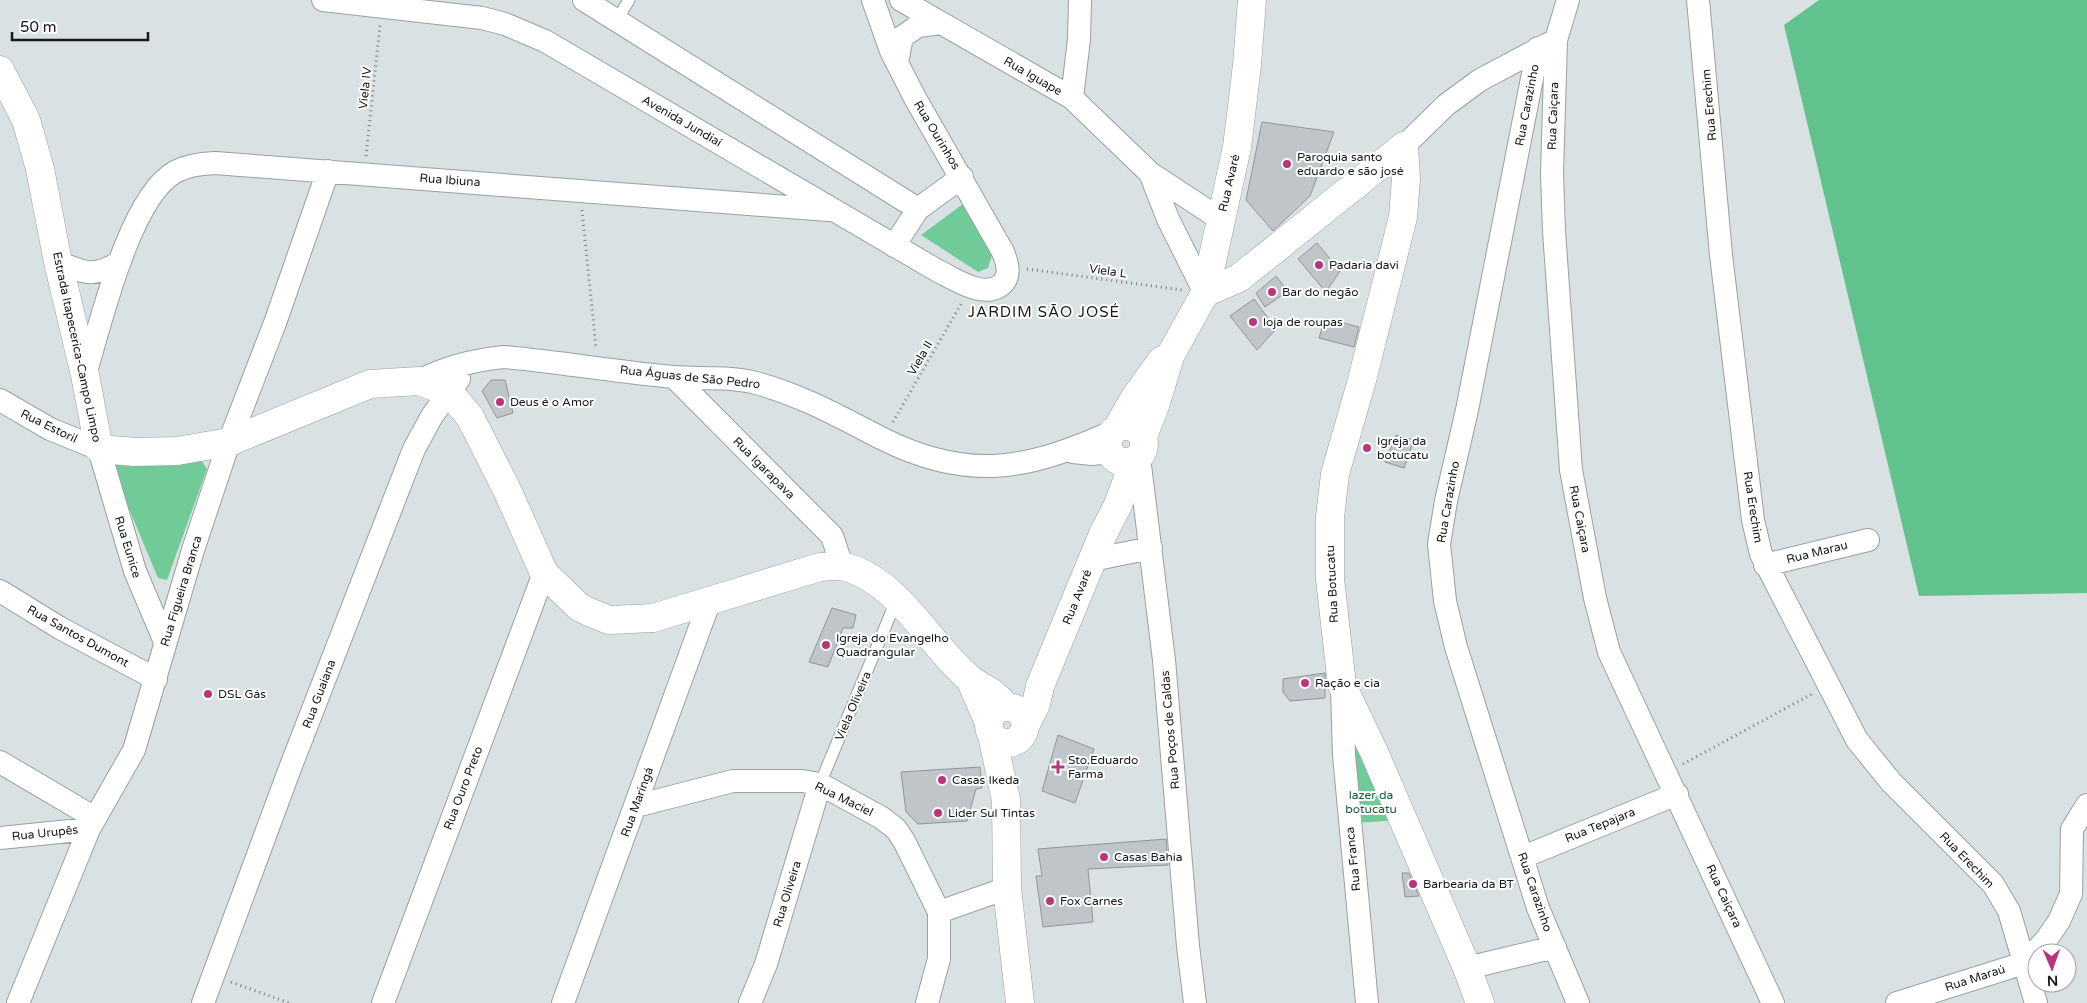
<svg xmlns="http://www.w3.org/2000/svg" width="2087" height="1003" viewBox="0 0 2087 1003" font-family="'Varela Round',sans-serif">
<rect width="100%" height="100%" fill="#d9e1e2"/>
<!-- green -->
<path fill="#71cb98" d="M963,204L992,255L988,268L978,272L921,235Z
M200,458L207,469L167,580L158,578L111,466L118,459Z
M1352,704L1400,820L1354,823Z"/>
<!-- forest -->
<path fill="#61c28d" d="M1819,0H2087V593L1919,596L1784,25Z"/>
<!-- building -->
<path fill="#bfc5c9" stroke="#909599" d="M1262,122L1334,132L1310,196L1273,231L1246,200Z
M1317,243L1340,271L1326,292L1298,259Z
M1276,276L1288,291L1265,307L1256,293Z
M1254,299L1276,329L1257,350L1230,316Z
M1325,318L1359,327L1354,347L1319,338Z
M491,380H505L513,413L497,418L482,391Z
M1396,435L1414,440L1404,468L1385,462Z
M832,608L856,615L853,628H843L828,667L809,662Z
M1325,673V698L1290,701L1283,692V679Z
M1058,735L1094,749L1075,803L1042,791Z
M980,767L982,788L976,789L967,821L918,824L906,812L901,772Z
M1166,839L1168,865L1088,869L1093,922L1043,927L1036,876H1042L1038,849Z
M1402,873H1409L1419,896L1405,897Z"/>
<g fill="none" stroke-linecap="round" stroke-linejoin="round">
<!-- service casing -->
<g stroke="#99a1a2" stroke-width="13">
<path id="service" d="M617,20L629,0
M820,784L896,601"/>
</g>
<!-- minor casing -->
<g stroke="#99a1a2" stroke-width="24">
<path id="minor" d="M323,0L482,18L505,24L545,41L938,271C955,279 983,299 1001,285C1012,276 1007,262 1003,252L915,98L891,51L873,0
M584,0L918,209
M901,0L1072,98L1150,173L1220,219
M1568,0L1556,40L1552,173L1554,231L1571,470L1595,598L1609,652L1773,1003
M1698,0L1721,255L1753,520L1761,554L1857,740L1891,782L1993,884L2009,911L2036,1003
M1538,48L1467,410L1446,501L1439,544L1445,601L1456,647L1538,908L1578,1003
M897,63L902,37L918,26L941,23
M1072,98L1079,39L1080,0
M1404,146L1446,105L1480,80L1548,44
M1150,173L1168,219L1205,293
M894,246L918,209L962,177
M58,262C84,273 94,278 120,262
M85,375C100,326 129,198 175,172C188,165 201,164 215,163L828,210
M674,377L832,536L842,566
M419,381C446,367 473,360 504,357C561,362 617,372 673,377C701,379 729,376 756,383C801,395 840,417 881,438C968,482 1026,470 1112,432
M0,400L50,429L99,449L135,571L165,642
M1073,452L1092,454L1109,452
M1139,457L1164,660L1188,946L1195,1003
M1092,560L1151,548
M1765,565L1868,540
M0,591L60,628L156,679
M1342,688L1344,755L1367,1003
M0,762L95,818
M636,806L733,781H802L820,784L882,818L896,829L904,841L939,912V959L927,1003
M0,838L89,829
M1523,857L1677,794
M939,912L1007,888
M1467,968L1555,947
M18,1003L89,829L134,750L193,550L229,442L275,323L328,171
M203,1003L289,771L414,449L432,416L459,379
M383,1003L544,573
M563,1003L710,600
M750,1003L766,964L820,784
M1897,1003L2024,963L2046,940L2059,921L2071,894L2072,829L2087,805"/>
</g>
<!-- tertiary casing -->
<g stroke="#99a1a2" stroke-width="29">
<path id="tertiary" d="M0,70L26,120L40,169L58,262L85,375L99,449L135,452L177,451L229,442L370,384L419,381L449,392L470,417L507,490L544,573L579,607L589,612L609,620L653,618L820,567C827,567 836,565 842,566C898,579 929,645 970,679C983,689 994,691 1005,706
M970,679L989,723"/>
</g>
<!-- secondary casing -->
<g stroke="#99a1a2" stroke-width="29">
<path id="secondary" d="M1404,146L1406,179L1403,217L1362,380L1335,474L1330,517V579L1342,685L1374,752L1467,968L1480,1003
M1205,293L1239,278L1404,146
M1108 444a18 18 0 1 1 36 0a18 18 0 1 1-36 0Z
M1118,427L1134,399L1162,360
M1143,436L1156,403L1170,356L1205,293L1237,147L1247,65L1252,0
M989 725a18 18 0 1 1 36 0a18 18 0 1 1-36 0Z
M1026,724L1036,704L1040,686L1103,534L1118,505L1134,461
M992,735L1006,800L1007,888L1020,1003"/>
</g>
<!-- path -->
<path stroke="#797e7f" stroke-width="3" stroke-dasharray="1 4" stroke-linecap="butt" d="M366,156L380,25
M582,210L596,348
M1027,269L1182,290
M893,422L961,304
M1683,764L1812,694
M231,982L289,1003"/>
<!-- service -->
<use href="#service" stroke="#fff" stroke-width="11"/>
<!-- minor -->
<use href="#minor" stroke="#fff" stroke-width="22"/>
<!-- tertiary -->
<use href="#tertiary" stroke="#fff" stroke-width="28"/>
<!-- secondary -->
<use href="#secondary" stroke="#fff" stroke-width="28"/>
</g>
<!-- markers -->
<g fill="#b8357c" stroke="#fff" stroke-width="2">
<circle cx="1287" cy="164" r="5"/>
<circle cx="1319" cy="265" r="5"/>
<circle cx="1272" cy="292" r="5"/>
<circle cx="1253" cy="322" r="5"/>
<circle cx="500" cy="402" r="5"/>
<circle cx="1367" cy="448" r="5"/>
<circle cx="826" cy="645" r="5"/>
<circle cx="1305" cy="683" r="5"/>
<circle cx="208" cy="694" r="5"/>
<path d="M1055.5 759.5h5v5h5v5h-5v5h-5v-5h-5v-5h5z"/>
<circle cx="942" cy="780" r="5"/>
<circle cx="938" cy="813" r="5"/>
<circle cx="1104" cy="857" r="5"/>
<circle cx="1413" cy="884" r="5"/>
<circle cx="1050" cy="901" r="5"/>
</g>
<g text-anchor="middle" stroke-width="4" stroke-linejoin="round" paint-order="stroke">
<!-- street labels -->
<g font-size="12" fill="#161919" stroke="#fff">
<text transform="translate(1033 76) rotate(30)" y="4">Rua Iguape</text>
<text transform="translate(365 88) rotate(-84)" y="4">Viela IV</text>
<text transform="translate(1527 105) rotate(-79)" y="4">Rua Carazinho</text>
<text transform="translate(1709 105) rotate(-95)" y="4">Rua Erechim</text>
<text transform="translate(1553 116) rotate(-88)" y="4">Rua Caiçara</text>
<text transform="translate(682 121) rotate(30)" y="4">Avenida Jundiaí</text>
<text transform="translate(937 135) rotate(59)" y="4">Rua Ourinhos</text>
<text transform="translate(450 180) rotate(4)" y="4">Rua Ibiuna</text>
<text transform="translate(1229 183) rotate(-77)" y="4">Rua Avaré</text>
<text transform="translate(1108 271) rotate(8)" y="4">Viela L</text>
<text transform="translate(77 347) rotate(78)" y="4">Estrada Itapecerica-Campo Limpo</text>
<text transform="translate(920 358) rotate(-60)" y="4">Viela II</text>
<text transform="translate(690 377) rotate(6)" y="4">Rua Águas de São Pedro</text>
<text transform="translate(49 426) rotate(26)" y="4">Rua Estoril</text>
<text transform="translate(764 468) rotate(45)" y="4">Rua Igarapava</text>
<text transform="translate(1448 502) rotate(-80)" y="4">Rua Carazinho</text>
<text transform="translate(1753 507) rotate(81)" y="4">Rua Erechim</text>
<text transform="translate(1580 519) rotate(79)" y="4">Rua Caiçara</text>
<text transform="translate(128 547) rotate(73)" y="4">Rua Eunice</text>
<text transform="translate(1817 552) rotate(-14)" y="4">Rua Marau</text>
<text transform="translate(1332 584) rotate(-93)" y="4">Rua Botucatu</text>
<text transform="translate(181 591) rotate(-73)" y="4">Rua Figueira Branca</text>
<text transform="translate(1077 597) rotate(-68)" y="4">Rua Avaré</text>
<text transform="translate(78 636) rotate(29)" y="4">Rua Santos Dumont</text>
<text transform="translate(319 694) rotate(-69)" y="4">Rua Guaiana</text>
<text transform="translate(853 706) rotate(-67)" y="4">Viela Oliveira</text>
<text transform="translate(1170 730) rotate(-95)" y="4">Rua Poços de Caldas</text>
<text transform="translate(463 788) rotate(-69)" y="4">Rua Ouro Preto</text>
<text transform="translate(844 799) rotate(26)" y="4">Rua Maciel</text>
<text transform="translate(637 802) rotate(-70)" y="4">Rua Maringá</text>
<text transform="translate(1600 825) rotate(-22)" y="4">Rua Tepajara</text>
<text transform="translate(45 833) rotate(-6)" y="4">Rua Urupês</text>
<text transform="translate(1353 859) rotate(-96)" y="4">Rua Franca</text>
<text transform="translate(1967 860) rotate(46)" y="4">Rua Erechim</text>
<text transform="translate(1535 892) rotate(71)" y="4">Rua Carazinho</text>
<text transform="translate(787 894) rotate(-73)" y="4">Rua Oliveira</text>
<text transform="translate(1724 896) rotate(65)" y="4">Rua Caiçara</text>
<text transform="translate(1975 978) rotate(-18)" y="4">Rua Maraú</text>
</g>
<!-- poi labels -->
<g font-size="12" fill="#161919" stroke="#fff" text-anchor="start">
<text x="1297" y="161">Paroquia santo<tspan x="1297" dy="14">eduardo e são josé</tspan></text>
<text x="1329" y="269">Padaria davi</text>
<text x="1282" y="296">Bar do negão</text>
<text x="1263" y="326">loja de roupas</text>
<text x="510" y="406">Deus é o Amor</text>
<text x="1377" y="445">Igreja da<tspan x="1377" dy="14">botucatu</tspan></text>
<text x="836" y="642">Igreja do Evangelho<tspan x="836" dy="14">Quadrangular</tspan></text>
<text x="1315" y="687">Ração e cia</text>
<text x="218" y="698">DSL Gás</text>
<text x="1068" y="764">Sto.Eduardo<tspan x="1068" dy="14">Farma</tspan></text>
<text x="952" y="784">Casas Ikeda</text>
<text x="948" y="817">Lider Sul Tintas</text>
<text x="1114" y="861">Casas Bahia</text>
<text x="1423" y="888">Barbearia da BT</text>
<text x="1060" y="905">Fox Carnes</text>
</g>
<!-- park labels -->
<g font-size="12" fill="#145d3a" stroke="#fff">
<text x="1371" y="799">lazer da<tspan x="1371" dy="14">botucatu</tspan></text>
</g>
<!-- quarter labels -->
<g font-size="15" letter-spacing="1" fill="#161919" stroke="#fff">
<text x="1044" y="317">JARDIM SÃO JOSÉ</text>
</g>
</g>
<!-- north arrow -->
<g transform="translate(2052 968) rotate(178)"><circle r="24" fill="#ffffff" stroke="#a2a3a3"/>
<path d="M0-4L9 19L0 12L-9 19Z" fill="#b8357c"/>
<text y="-8" font-size="14" font-weight="bold" text-anchor="middle" fill="#161919">N</text>
</g>
<!-- scale -->
<path d="M12 32v8h136v-8" fill="none" stroke="#161919" stroke-width="2.5"/>
<text x="20" y="32" font-size="15" fill="#161919" stroke="#ffffff" stroke-width="4" paint-order="stroke">50 m</text>
</svg>
